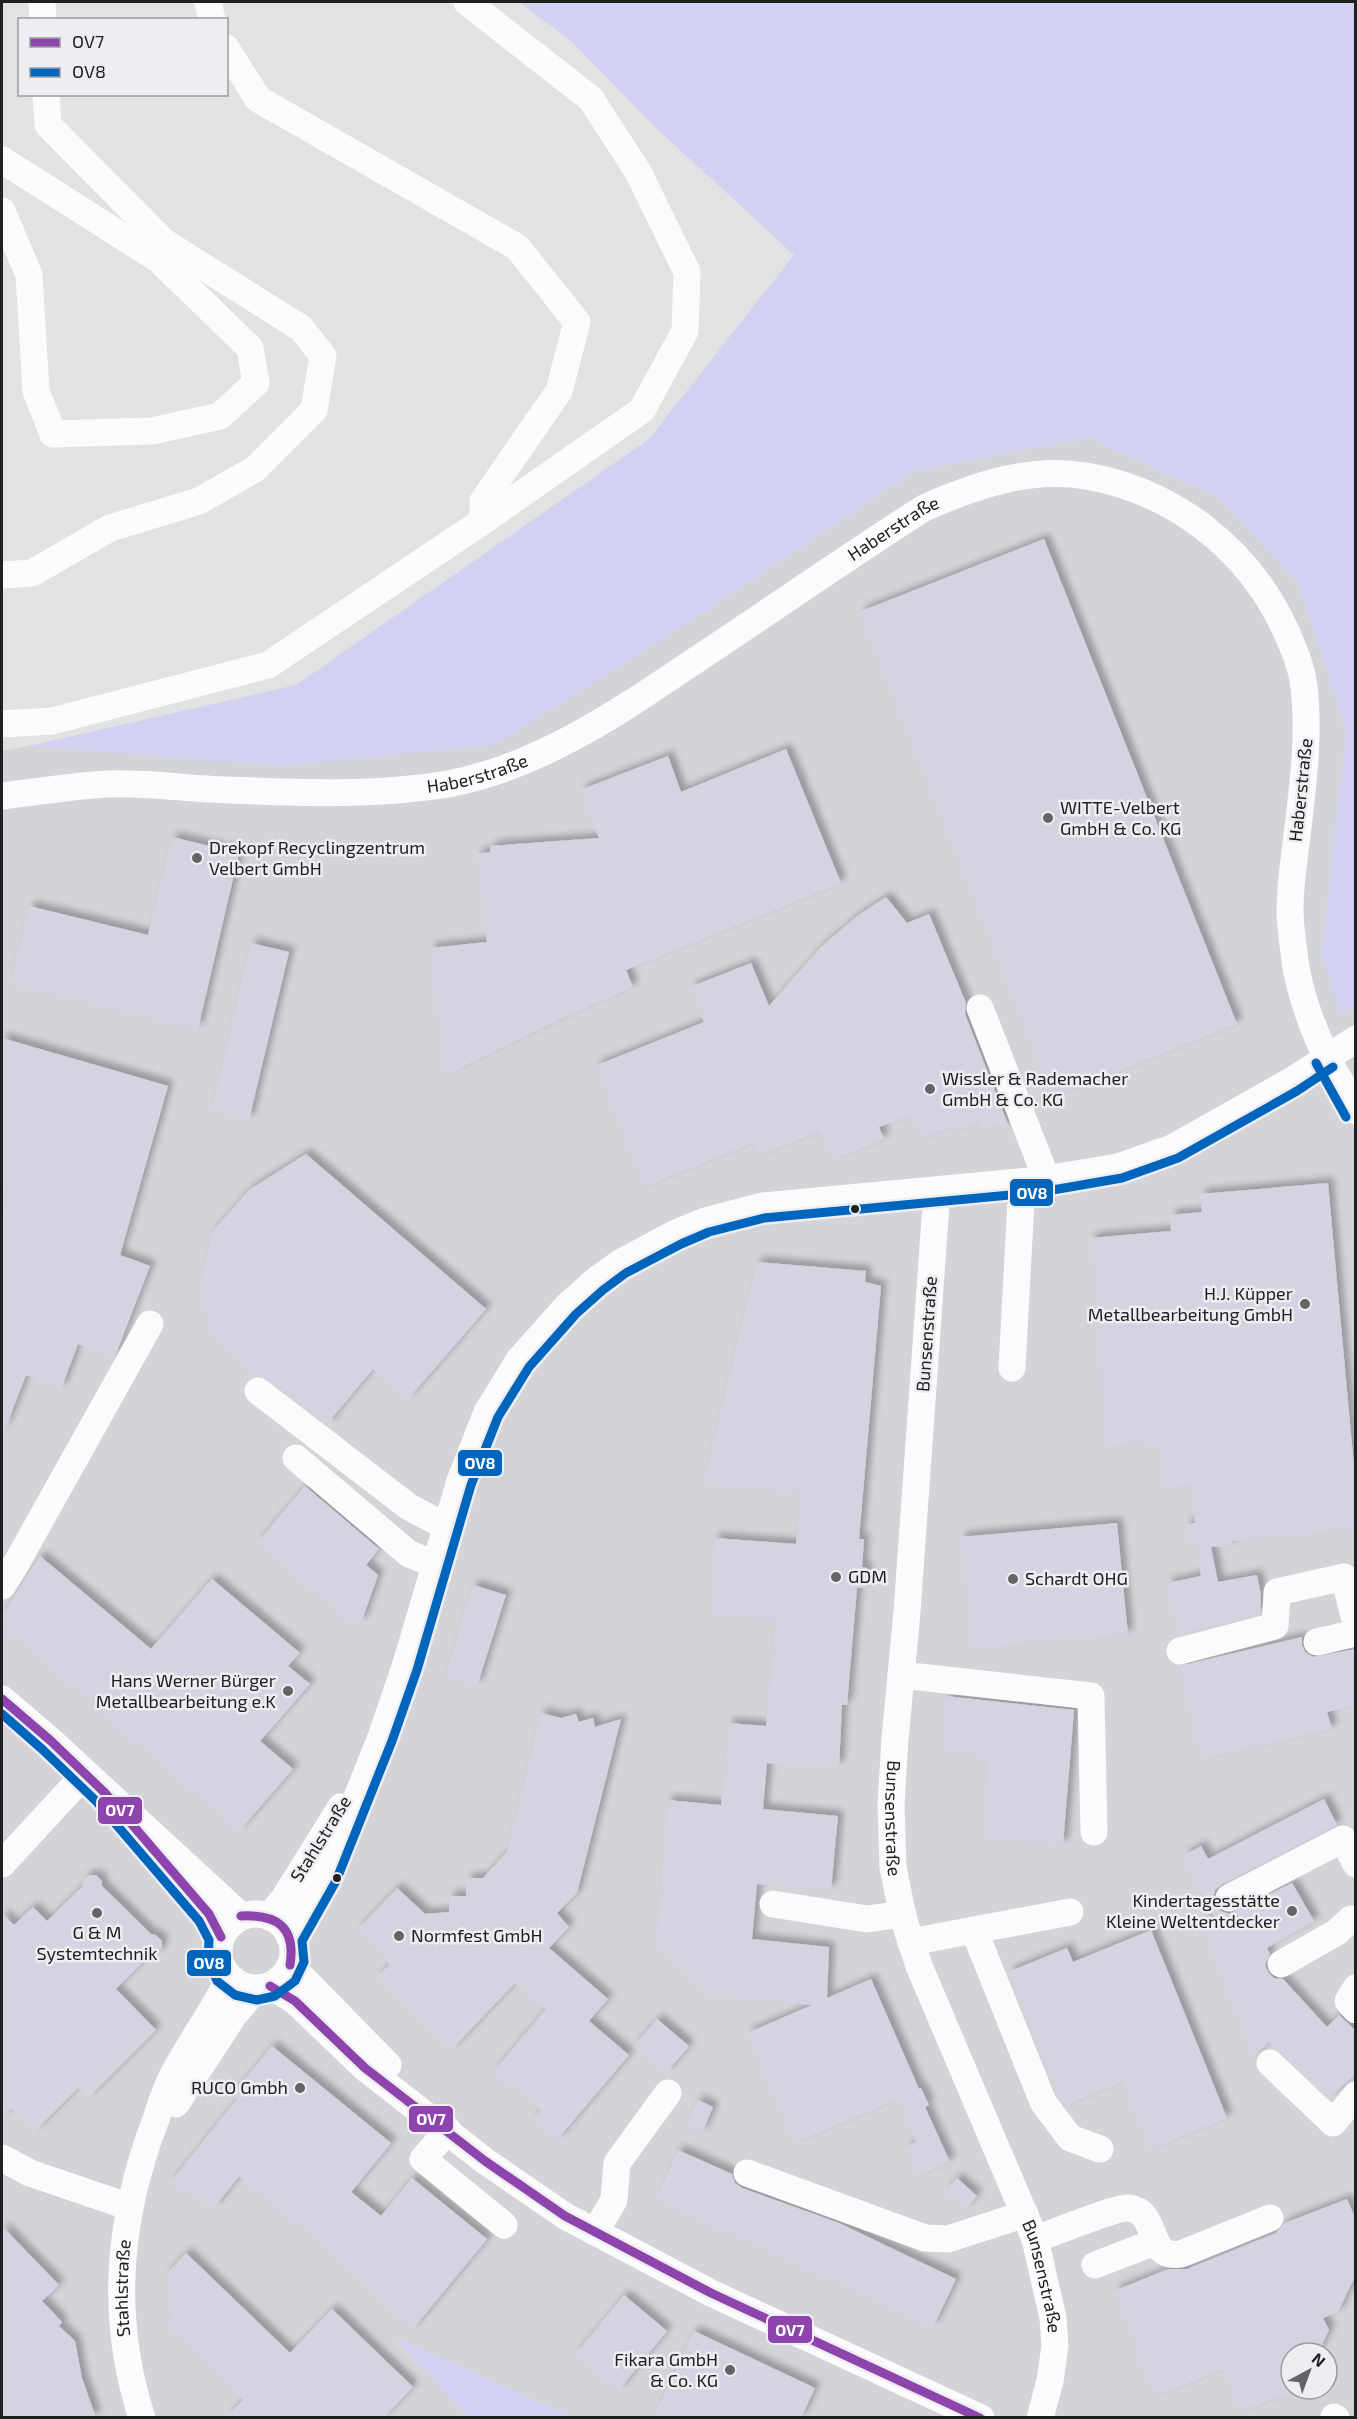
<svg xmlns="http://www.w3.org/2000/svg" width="1357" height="2419" viewBox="0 0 1357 2419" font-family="'Exo 2',sans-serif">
<defs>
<filter id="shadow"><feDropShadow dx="5.5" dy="-5.5" stdDeviation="3" flood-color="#0004"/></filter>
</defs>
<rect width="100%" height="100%" fill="#e2e2e3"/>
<!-- built -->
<path fill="#d3d3d8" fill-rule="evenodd" d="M1089,438L1220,499L1299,584L1346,731L1322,954L1341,1013L1356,1005L1355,2417H572L394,2337L468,2417L2,2418V751L695,619L914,471ZM1291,2353H1327V2389H1291Z"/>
<!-- green -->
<path fill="#d2d1f2" d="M519,2H1355V1005L1340,1014L1322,954L1346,731L1299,584L1220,499L1089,438L914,471L695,619L495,745L282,766L29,746L296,685L649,439L794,255L655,127L570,40Z
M393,2336L572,2417H468Z"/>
<!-- building -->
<path fill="#d3d3e1" filter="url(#shadow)" d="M1044,539L1237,1024L1052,1097L859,612Z
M786,749L841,883L626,970L633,987L561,1019L445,1075L436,1014L430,948L487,942L476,854L490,852V846L599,838L580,790L668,756L681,792Z
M172,837L239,853L198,1029L10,985L29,906L148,935Z
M886,897L907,923L929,914L966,1003L965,1014L1009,1127L1000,1130L998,1124L981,1131L978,1123L954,1132L952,1127L921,1139L911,1115L879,1127L884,1139L832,1160L820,1131L760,1155L755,1142L644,1187L595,1066L704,1022L690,987L751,963L769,1006L821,947L856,917Z
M251,943L289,952L249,1120L211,1111Z
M2,1038L168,1086L120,1255L150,1266L117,1351L113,1358L78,1344L61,1389L26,1375L3,1434L2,1217L9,1190L2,1188Z
M306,1154L486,1309L408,1399L373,1369L331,1419L333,1421L329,1425L268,1379L258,1376L210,1336L199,1284L213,1231L249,1190Z
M1328,1183L1356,1489V1530L1232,1541V1545L1211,1547L1218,1582L1257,1575L1261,1595L1260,1614L1178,1635L1167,1583L1201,1576L1197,1545L1188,1546L1186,1524L1195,1523L1191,1485L1161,1488L1158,1447L1144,1443L1106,1447L1090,1238L1171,1231L1170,1215L1202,1212L1200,1194Z
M757,1262L866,1271L865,1282L881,1286L859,1539H864L862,1567L867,1568L866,1588H857L847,1705H842L839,1767L767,1763L763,1809L838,1816L831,1890L757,1884L752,1939L829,1947L827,1998L871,1979L919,2089L921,2088L929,2105L925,2107L950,2162L918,2175L906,2147L916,2142L901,2104L898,2106L895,2100L794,2143L747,2033L812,2005L705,1995L656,1943L667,1800L721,1805L728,1723L766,1726L775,1620L709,1615L714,1538L796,1544L800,1493L703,1485Z
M305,1486L379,1549L366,1565L378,1575L361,1623L342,1619V1615L257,1543Z
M1117,1523L1128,1635L971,1649L960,1537Z
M40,1556L151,1649L212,1579L300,1653L288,1666L310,1684L260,1741L293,1769L239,1831L2,1626V1616Z
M473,1585L506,1595L477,1686L445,1677Z
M1302,1637V1645L1305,1652L1313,1657L1356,1649V1705L1327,1712L1332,1729L1201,1759L1179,1666Z
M945,1696L1074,1710L1063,1845L982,1839L988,1757L941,1753Z
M541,1713L561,1718L576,1714L579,1722L593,1718L595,1727L621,1719L577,1893L557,1913L569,1927L549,1948L608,1999L589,2021L629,2055L556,2141L532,2120L541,2110L494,2071L546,2009L515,1983L451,2050L377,1977L390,1964L357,1930L397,1888L425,1914L449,1912V1896H466L467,1878H483L507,1852Z
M1324,1799L1337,1825L1222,1884L1215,1890L1213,1898L1215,1906L1220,1911L1229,1914L1292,1883L1314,1921L1267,1948L1270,1954L1265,1965L1268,1972L1274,1978L1283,1979L1327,2027L1339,2015L1356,2031V2073L1329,2098L1269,2042L1252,2057L1201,1925L1215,1918L1183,1856L1201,1846L1208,1859Z
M96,1875L102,1881V1886L151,1934L156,1935L162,1941V1948L156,1955L151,1954L116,1989L156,2030L88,2098L78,2088L34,2132L11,2108L2,2118V1913L14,1925L33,1907L47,1921L83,1886V1880L88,1876Z
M1151,1930L1227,2118L1149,2150L1122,2082L1065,2105L1057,2094L1008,1972L1067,1948L1073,1962Z
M657,2019L689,2046L666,2073L634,2046Z
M272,2046L391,2143L351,2192L381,2216L412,2178L487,2239L412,2330L342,2264L344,2262L239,2176L214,2208L170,2183L237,2099L232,2095Z
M698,2100L713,2107L702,2133L687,2126Z
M678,2150L732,2174L735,2183L742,2188L839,2223L956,2279L933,2327L656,2199Z
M957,2178L977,2196L965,2209L945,2192Z
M1347,2199L1356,2220V2274L1338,2312L1323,2318L1329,2330L1318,2353H1291V2396L1284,2395L1240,2412L1223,2369L1156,2396L1150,2380L1146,2381L1132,2346L1136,2345L1114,2291L1168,2269H1187L1276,2233L1285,2223Z
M2,2226L59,2285L42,2301L62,2322L59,2326L75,2341L82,2378L96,2418H2Z
M186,2253L290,2353L332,2309L413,2387L383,2418H226L243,2400L168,2326L171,2321L165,2276Z
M624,2295L667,2331L618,2391L575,2355Z
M694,2331L815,2388L801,2418H653Z"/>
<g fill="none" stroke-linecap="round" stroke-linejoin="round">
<!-- minor -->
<g stroke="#fbfbfb" stroke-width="27">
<path d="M42,2L43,20"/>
<path d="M208,2L212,20"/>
<path d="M226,48L258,99L517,247L577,322L559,391L483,501V521"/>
<path d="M2,160L158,259L250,348L256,383L220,416L152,431L53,434L36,391L29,275L2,211"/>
<path d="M2,575L32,573L110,528L199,501L255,469L314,410L323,356L301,328L164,242L48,125L46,94"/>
<path d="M2,724L52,721L268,665L483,521L642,410L685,331L687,272L638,172L591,99L467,2"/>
<path id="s1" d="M2,796C36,792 72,786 107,784C147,782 187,789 227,790C300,793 376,796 448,784C543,766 623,709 702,656C776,607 849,556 924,508C974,486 1030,466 1086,476C1174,491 1248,549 1285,629C1293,647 1302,667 1304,687C1310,739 1302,792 1296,844C1293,866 1290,888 1290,910C1290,926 1293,944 1295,961C1299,991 1313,1030 1327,1058C1336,1076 1349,1092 1356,1111"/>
<path d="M980,1008L1047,1180"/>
<path id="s2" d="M937,1190L907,1612L895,1739L891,1804L893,1867L903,1917L919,1966L1035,2239L1053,2318L1055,2346L1050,2381L1040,2418"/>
<path d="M1012,1368L1022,1182"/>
<path d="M258,1391L409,1507L447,1527"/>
<path d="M296,1458L409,1554L436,1564"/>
<path d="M2,1586L17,1562L150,1324"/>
<path d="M1317,1642L1356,1633"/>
<path d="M1180,1651L1275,1626L1277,1592L1344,1577L1356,1624"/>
<path d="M901,1675L1091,1696L1094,1832"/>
<path d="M2,1699L51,1741L241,1916"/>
<path d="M2,1864L85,1774"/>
<path d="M176,1876L209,1914L221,1937"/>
<path d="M1229,1898L1343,1839L1356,1864"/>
<path d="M773,1904L867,1919L903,1914"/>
<circle cx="256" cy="1951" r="37"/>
<path d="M269,1917L285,1897L341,1807"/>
<path d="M974,1930L1043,2102L1070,2138L1100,2149"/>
<path d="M290,1938L325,1877L381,1737L405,1667L460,1481L487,1412L519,1360L568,1305L595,1281L620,1263L676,1233L705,1221L762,1206L1040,1180L1118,1167L1172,1148L1291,1081L1356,1039"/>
<path d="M911,1942L1070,1912"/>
<path d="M1281,1964L1337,1932L1351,1919"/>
<path d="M290,1965L388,2065"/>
<path d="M270,1986L295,2001L365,2068L485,2161L565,2216L711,2293L981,2418"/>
<path d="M1356,1988L1348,2001L1356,2010"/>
<path d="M1270,2063L1333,2123L1356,2095"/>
<path d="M176,2104L234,2015L256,1989"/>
<path d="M448,2130L423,2159L504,2225"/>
<path d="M2,2158L30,2173L130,2207"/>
<path d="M747,2173L925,2238L948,2239L1025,2214"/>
<path d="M595,2232L614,2200L617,2163L668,2093"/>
<path d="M1035,2239C1051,2234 1116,2207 1128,2208C1161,2211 1144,2260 1181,2254L1270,2218"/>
<path d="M1095,2265L1155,2242"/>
<path d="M1334,2417L1336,2418"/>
<path id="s3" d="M142,2418C109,2316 118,2218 156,2119C161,2104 166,2087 174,2073C191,2041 213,2011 229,1979"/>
</g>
<!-- bus-1 casing -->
<g stroke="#eeeef2" stroke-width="14">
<path id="bus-1" d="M2,1699L51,1741L105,1793L209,1914L221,1937
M241,1916C277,1914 296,1927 290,1965
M270,1986L295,2001L365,2068L485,2161L565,2216L711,2293L980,2418"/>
</g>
<!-- bus-2 casing -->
<g stroke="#eeeef2" stroke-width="14">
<path id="bus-2" d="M1316,1063L1346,1117
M2,1714L43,1750L96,1801L199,1921L209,1940L208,1961L217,1981L235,1995L257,2000L275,1996L295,1981L304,1962L302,1941L336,1881L392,1741L417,1670L471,1485L498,1417L529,1367L576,1314L603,1290L626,1273L681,1244L709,1232L764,1218L1041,1192L1122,1178L1178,1158L1297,1091L1333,1067"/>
</g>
<!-- bus-1 -->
<use href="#bus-1" stroke="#8e44ad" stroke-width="9"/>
<!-- bus-2 -->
<use href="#bus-2" stroke="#0065bd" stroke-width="9"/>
</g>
<!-- markers -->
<g fill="#646466" stroke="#eeeef2" stroke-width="2">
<circle cx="1048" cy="818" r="6"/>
<circle cx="197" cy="858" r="6"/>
<circle cx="930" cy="1089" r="6"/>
<circle cx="1305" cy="1304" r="6"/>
<circle cx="836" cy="1577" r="6"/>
<circle cx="1013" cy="1579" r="6"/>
<circle cx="288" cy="1691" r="6"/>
<circle cx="1292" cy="1911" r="6"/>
<circle cx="97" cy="1913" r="6"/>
<circle cx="399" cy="1936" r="6"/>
<circle cx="300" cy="2088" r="6"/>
<circle cx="730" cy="2370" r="6"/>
</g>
<g fill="#202022" stroke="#eeeef2" stroke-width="2">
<circle cx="855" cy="1209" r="5"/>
<circle cx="337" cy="1878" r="5"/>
</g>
<g text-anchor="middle" stroke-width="5" stroke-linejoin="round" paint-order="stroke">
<!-- street labels -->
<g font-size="18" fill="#202022" stroke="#eeeef2">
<text dy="6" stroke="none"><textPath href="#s1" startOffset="964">Haberstraße</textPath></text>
<text dy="6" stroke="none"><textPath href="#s1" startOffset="478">Haberstraße</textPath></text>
<text transform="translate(1301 790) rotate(-84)" y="6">Haberstraße</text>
<text transform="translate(927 1334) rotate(-86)" y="6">Bunsenstraße</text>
<text dy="6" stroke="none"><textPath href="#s2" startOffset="630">Bunsenstraße</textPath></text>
<text transform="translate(321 1839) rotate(-58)" y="6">Stahlstraße</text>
<text dy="6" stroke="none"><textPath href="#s2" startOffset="1116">Bunsenstraße</textPath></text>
<text dy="6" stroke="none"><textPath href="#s3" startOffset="132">Stahlstraße</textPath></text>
</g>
<!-- poi labels -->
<g font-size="18" fill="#202022" stroke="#eeeef2" text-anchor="start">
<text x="1060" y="814">WITTE-Velbert<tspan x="1060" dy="21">GmbH &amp; Co. KG</tspan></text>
<text x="209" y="854">Drekopf Recyclingzentrum<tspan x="209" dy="21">Velbert GmbH</tspan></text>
<text x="942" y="1085">Wissler &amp; Rademacher<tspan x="942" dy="21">GmbH &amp; Co. KG</tspan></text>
<text x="1293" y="1300" text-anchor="end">H.J. Küpper<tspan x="1293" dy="21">Metallbearbeitung GmbH</tspan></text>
<text x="848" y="1583">GDM</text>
<text x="1025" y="1585">Schardt OHG</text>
<text x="276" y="1687" text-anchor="end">Hans Werner Bürger<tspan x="276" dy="21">Metallbearbeitung e.K</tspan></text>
<text x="1280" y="1907" text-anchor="end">Kindertagesstätte<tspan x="1280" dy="21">Kleine Weltentdecker</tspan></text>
<text x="97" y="1939" text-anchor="middle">G &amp; M<tspan x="97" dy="21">Systemtechnik</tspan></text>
<text x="411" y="1942">Normfest GmbH</text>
<text x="288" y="2094" text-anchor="end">RUCO Gmbh</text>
<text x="718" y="2366" text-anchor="end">Fikara GmbH<tspan x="718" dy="21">&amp; Co. KG</tspan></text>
</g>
</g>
<g stroke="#eeeef2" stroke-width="2">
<rect x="1009" y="1178" width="45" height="29" rx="6" fill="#0065bd"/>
<rect x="457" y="1449" width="46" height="28" rx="6" fill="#0065bd"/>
<rect x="97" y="1796" width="46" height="29" rx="6" fill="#8e44ad"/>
<rect x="186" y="1949" width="46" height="28" rx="6" fill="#0065bd"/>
<rect x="408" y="2105" width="46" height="28" rx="6" fill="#8e44ad"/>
<rect x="767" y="2315" width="46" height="29" rx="6" fill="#8e44ad"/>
</g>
<g font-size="16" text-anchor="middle" font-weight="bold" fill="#fff">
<text x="1032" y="1199">OV8</text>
<text x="480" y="1469">OV8</text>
<text x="120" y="1816">OV7</text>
<text x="209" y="1969">OV8</text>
<text x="431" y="2125">OV7</text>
<text x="790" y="2336">OV7</text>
</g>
<!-- border -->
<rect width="1357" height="2419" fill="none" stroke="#202022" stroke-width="6"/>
<!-- legend -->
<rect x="18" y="18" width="210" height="78" fill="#eeeef2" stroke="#9c9c9f" stroke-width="1.5"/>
<rect x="30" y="38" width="30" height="9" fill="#8e44ad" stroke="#9c9c9f" stroke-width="1.5"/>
<text x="72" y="48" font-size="18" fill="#202022">OV7</text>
<rect x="30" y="68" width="30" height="9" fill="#0065bd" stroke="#9c9c9f" stroke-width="1.5"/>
<text x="72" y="78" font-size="18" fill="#202022">OV8</text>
<!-- north arrow -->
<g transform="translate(1309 2371) rotate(41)"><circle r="28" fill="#eeeef2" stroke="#9c9c9f" stroke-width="1.5"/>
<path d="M0-4.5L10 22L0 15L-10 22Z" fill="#646466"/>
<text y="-9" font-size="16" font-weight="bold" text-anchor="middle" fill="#202022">N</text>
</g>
</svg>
